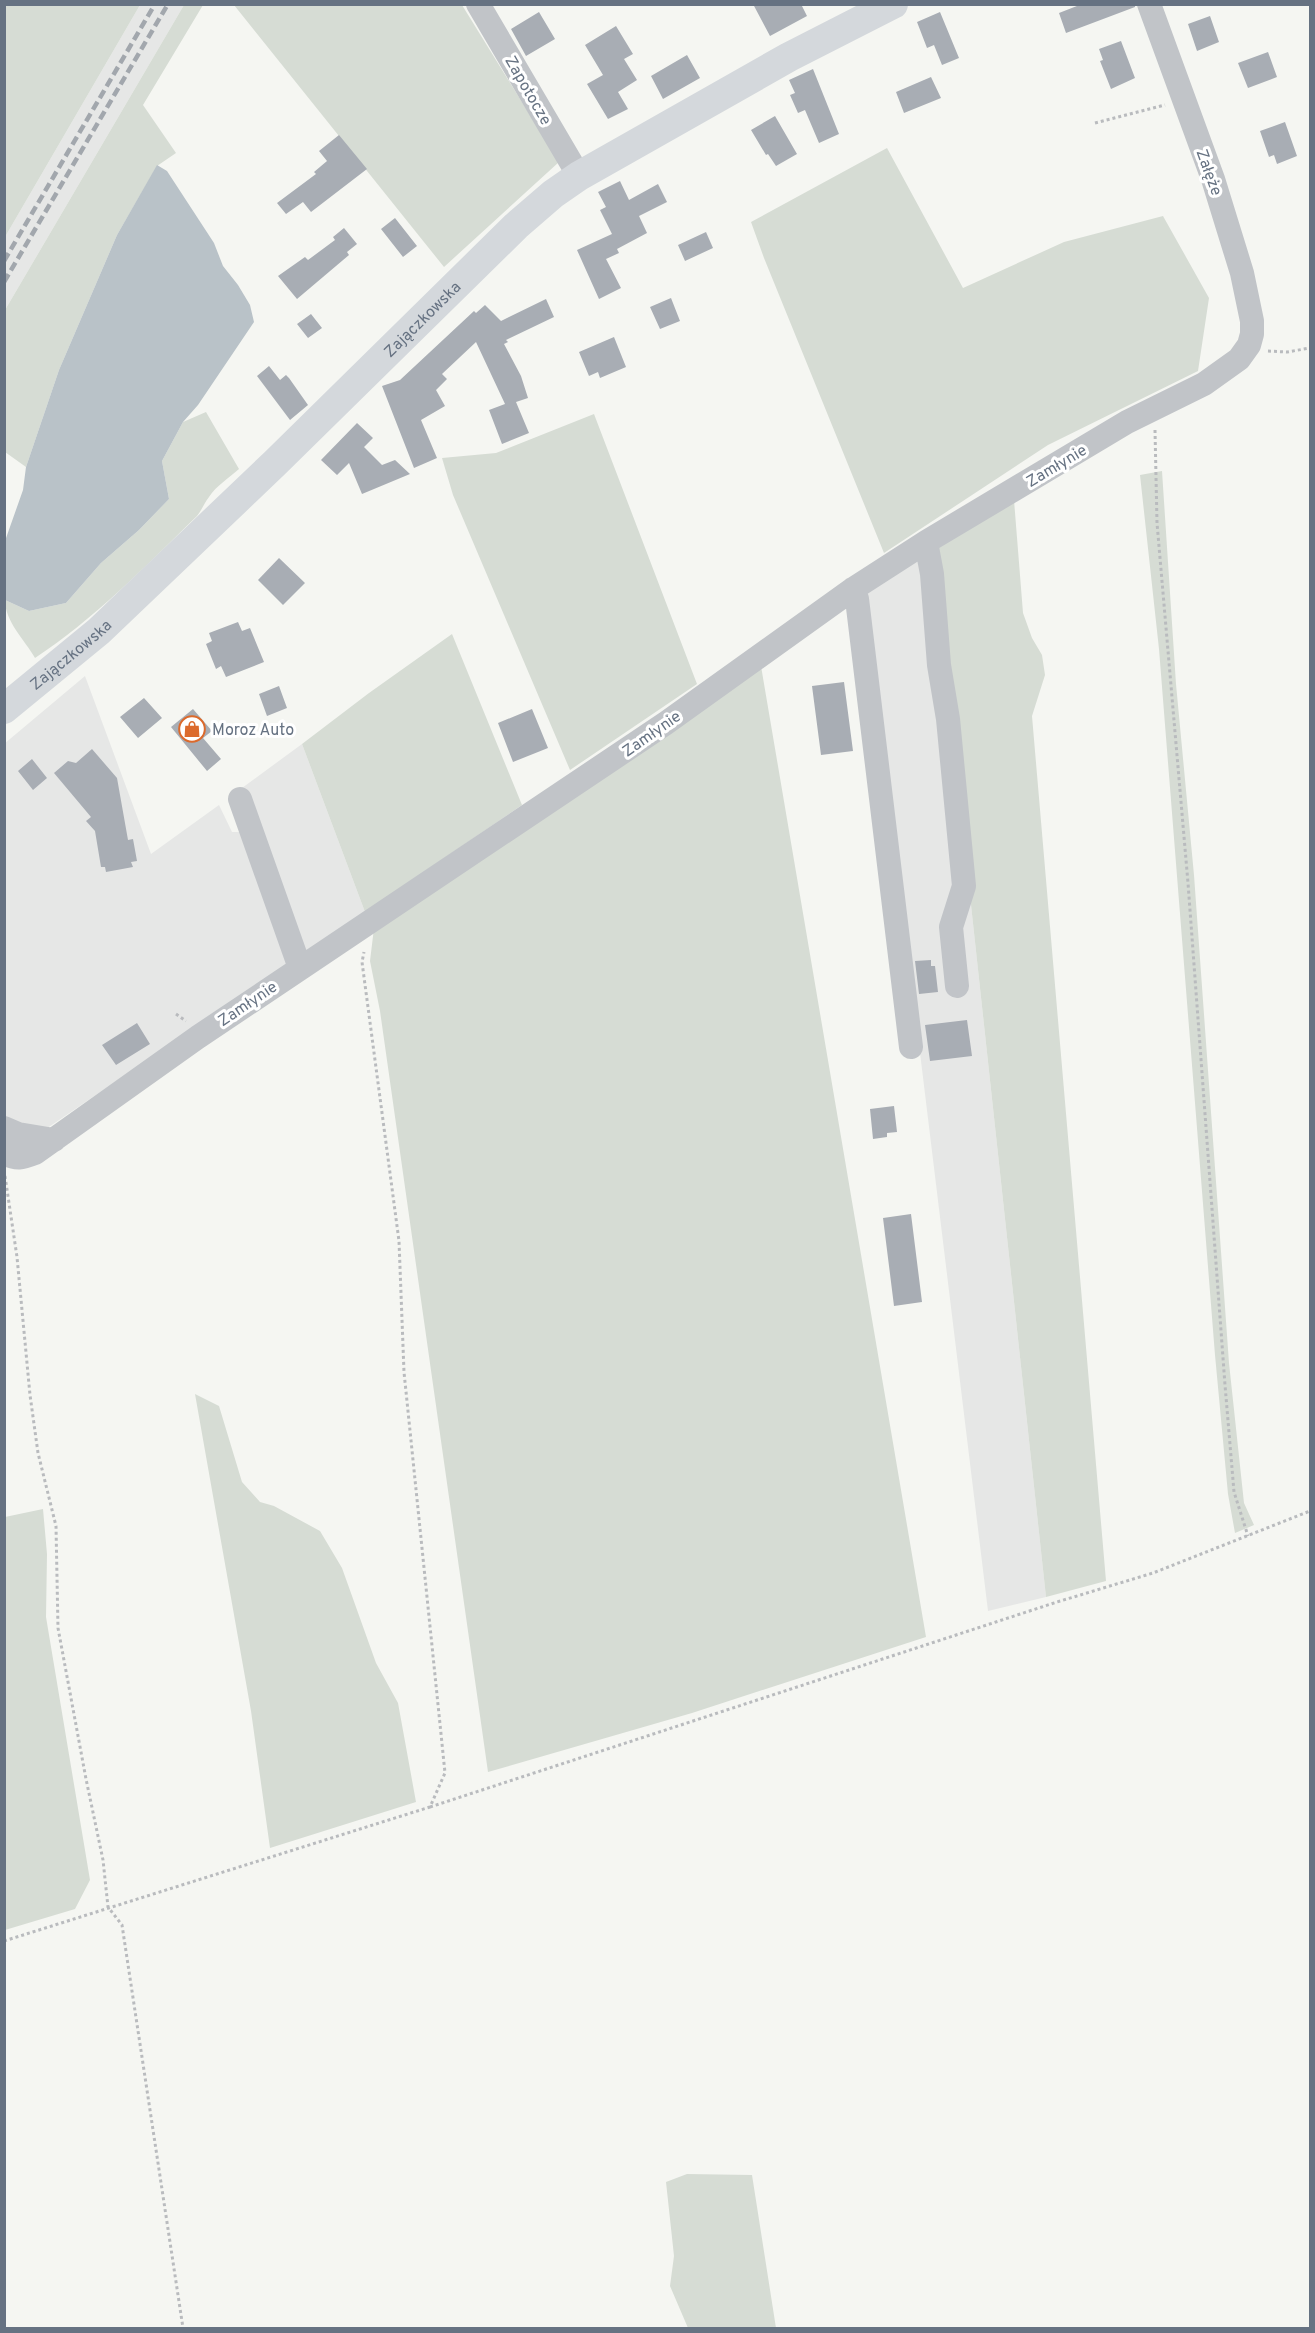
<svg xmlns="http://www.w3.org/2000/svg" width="1315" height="2333" viewBox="0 0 1315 2333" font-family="Overpass,sans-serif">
<rect width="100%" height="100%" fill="#f5f6f2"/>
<!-- built -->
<path fill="#e6e7e6" d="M140,5H184L5,310V237Z
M932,545L1046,1597L988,1611L864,593Z
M85,676L151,854L219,805L232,832H242L288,964L40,1133L6,1124L5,1110L4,744Z
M302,744L365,912L303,954L242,788Z"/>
<!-- green -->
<path fill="#d6dcd4" d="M4,5H140L5,237H4Z
M184,5H203L143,105L176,153L157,166L117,235L59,370L26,467L5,452V310Z
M234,5H462L559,162L444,267Z
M887,148L963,288L1064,242L1163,216L1209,298L1198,371L1048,445L884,553L764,258L751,222Z
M206,412L239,469C230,477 216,486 209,497C204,503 202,510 197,516C148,564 92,621 35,658C25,640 5,622 5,600L29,611L66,603L101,563L139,530L169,499L162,461L183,422Z
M594,414L697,684L570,770L453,495L442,458L496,453Z
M1162,471L1176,684L1194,875L1229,1363L1244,1503L1254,1525L1235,1533L1228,1494L1215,1355L1159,649L1140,475Z
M1014,500L1023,613L1032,638L1042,655L1045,675L1032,716L1106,1581L1046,1597L932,545Z
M452,634L522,805L365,912L302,744L369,693Z
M761,666L926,1637L692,1713L488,1772L380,1011L370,961L374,928Z
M195,1394L219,1406L242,1482L260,1502L274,1506L320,1531L342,1568L376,1663L398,1703L416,1802L270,1848L251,1711Z
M43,1509L47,1554L46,1617L90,1880L75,1909L5,1930V1517Z
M687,2174L752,2175L776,2328H688L670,2286L674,2256L666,2182Z"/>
<!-- water -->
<path fill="#b9c2c8" d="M157,165L167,171L214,243L223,266L238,285L250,305L254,322L198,405L183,422L162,461L169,499L139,530L101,563L66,603L29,611L5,600V541L23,490L26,467L59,370L117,235Z"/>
<!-- building -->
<path fill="#a8adb4" d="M753,4H801L807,16L770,36Z
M1082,4H1135V7L1066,33L1059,13Z
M539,12L555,39L526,56L511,29Z
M940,12L959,58L942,65L934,45L927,48L917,22Z
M1210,16L1219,42L1197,51L1188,24Z
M616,26L633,54L624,59L637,80L618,92L628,109L608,119L587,84L603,75L585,45Z
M1121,41L1135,78L1111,89L1100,61L1103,60L1099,49Z
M1268,52L1277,77L1248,88L1238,63Z
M687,55L700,78L663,99L651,76Z
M813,69L839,134L819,143L805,110L798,113L790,95L795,93L789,80Z
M931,77L941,98L904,113L896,92Z
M775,116L797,154L776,166L768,154L766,155L751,130Z
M1285,122L1297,156L1277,164L1274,155L1269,157L1260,131Z
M339,135L367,169L311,212L303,202L286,214L277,203L316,174L314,172L327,161L319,151Z
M620,181L629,200L658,184L667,202L639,216L647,233L617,249L619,253L606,259L621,288L599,299L577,250L612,234L600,210L606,207L598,192Z
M395,218L417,246L403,257L381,229Z
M344,228L357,244L347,252L349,255L297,299L278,276L305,257L308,260L335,240L333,237Z
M706,232L713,248L685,261L678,245Z
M671,298L680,321L660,329L650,307Z
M546,299L554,317L506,340L508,342L504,344L521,376L528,398L516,402L529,433L502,444L489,410L505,404L476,342L442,374L447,379L436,390L445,406L421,420L437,458L414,468L382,386L400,380L474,311L476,313L485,305L501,321Z
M311,314L322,328L308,338L297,324Z
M614,337L626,367L600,378L598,372L589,376L579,352Z
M269,366L280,380L286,375L289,378L308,405L290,420L257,376Z
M357,423L373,438L364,447L382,465L395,460L410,474L362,494L349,463L337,475L321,460Z
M279,558L305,583L283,605L258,580Z
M238,622L242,631L250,628L264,662L226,677L221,666L216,669L206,644L212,641L209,633Z
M844,682L853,751L821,755L812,686Z
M279,686L287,708L267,716L259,694Z
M144,698L162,718L138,738L120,717Z
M193,709L212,731L203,738L221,759L207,771L171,727Z
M532,709L548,748L513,762L498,723Z
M92,749L117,778L128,840L133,839L137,861L131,862L133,867L106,872L105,867H101L95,831L86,821L91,817L54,773L68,761L76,763Z
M32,759L47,778L33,790L18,771Z
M931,960V966H935L938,992L919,994L915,961Z
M967,1020L972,1056L930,1061L925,1025Z
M137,1023L150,1044L116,1065L102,1045Z
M894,1106L897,1132L887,1133V1137L873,1139L870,1109Z
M911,1214L922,1302L894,1306L883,1218Z"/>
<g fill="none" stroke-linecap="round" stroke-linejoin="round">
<!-- path -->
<path stroke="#b9bbbe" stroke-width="3" stroke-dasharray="3 3" stroke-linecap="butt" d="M1095,123L1165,105
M1268,351L1287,352L1310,348
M1155,430L1157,523L1188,883L1225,1385L1234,1492L1248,1536
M176,1014L186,1021
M5,1176L17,1257L30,1395L38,1453L56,1526L58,1628L86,1779L103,1860L108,1907L122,1925L183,2328
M430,1807L1057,1602L1153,1573L1310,1511
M4,1941L430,1807L445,1773L404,1372L399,1241L362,962L364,952"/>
<!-- minor -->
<path stroke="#c1c4c8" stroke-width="24" d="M478,4L579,176
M926,542L932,574L939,665L948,719L964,886L951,927L957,986
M853,589L857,599L911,1047
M240,799L300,968
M4,1128L18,1134L54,1140
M4,1153C17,1160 22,1158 35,1153L198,1037L666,723L853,589L926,542L1127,422L1204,384L1239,359L1249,345L1252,334V321L1242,273L1213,179L1149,4"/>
<!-- major -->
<path stroke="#d4d8dc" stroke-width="30" id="s1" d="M4,709L99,631L275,463L516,226L553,194L579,176L789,57L893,4"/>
<!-- rail -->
<path stroke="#a2a7ad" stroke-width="4.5" stroke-dasharray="9 4.5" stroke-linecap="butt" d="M4,261L155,4
M4,282L168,4"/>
</g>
<!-- icons -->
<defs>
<g id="shop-ring" transform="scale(1.35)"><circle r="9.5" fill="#fff" stroke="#dc6a2c" stroke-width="1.5"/><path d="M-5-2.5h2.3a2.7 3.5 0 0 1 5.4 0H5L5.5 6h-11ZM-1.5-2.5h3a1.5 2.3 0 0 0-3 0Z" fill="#dc6a2c"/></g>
</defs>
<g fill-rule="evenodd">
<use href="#shop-ring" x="192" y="729"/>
</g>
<g text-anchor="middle" stroke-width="6" stroke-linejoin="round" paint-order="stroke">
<!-- street labels -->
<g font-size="16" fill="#667282" stroke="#fff">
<text transform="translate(529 90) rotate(60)" y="6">Zapotocze</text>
<text transform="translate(1210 172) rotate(70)" y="6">Załęże</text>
<text dy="6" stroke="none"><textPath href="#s1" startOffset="572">Zajączkowska</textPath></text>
<text transform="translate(1056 465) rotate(-31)" y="6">Zamłynie</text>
<text dy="6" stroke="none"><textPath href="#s1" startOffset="86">Zajączkowska</textPath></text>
<text transform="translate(651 733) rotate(-35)" y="6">Zamłynie</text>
<text transform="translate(247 1003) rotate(-34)" y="6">Zamłynie</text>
</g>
<!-- poi labels -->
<g font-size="16" fill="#667282" stroke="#fff" text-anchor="start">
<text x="212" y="735">Moroz Auto</text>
</g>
</g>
<!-- border -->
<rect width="1315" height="2333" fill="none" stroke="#667282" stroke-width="12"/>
</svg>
